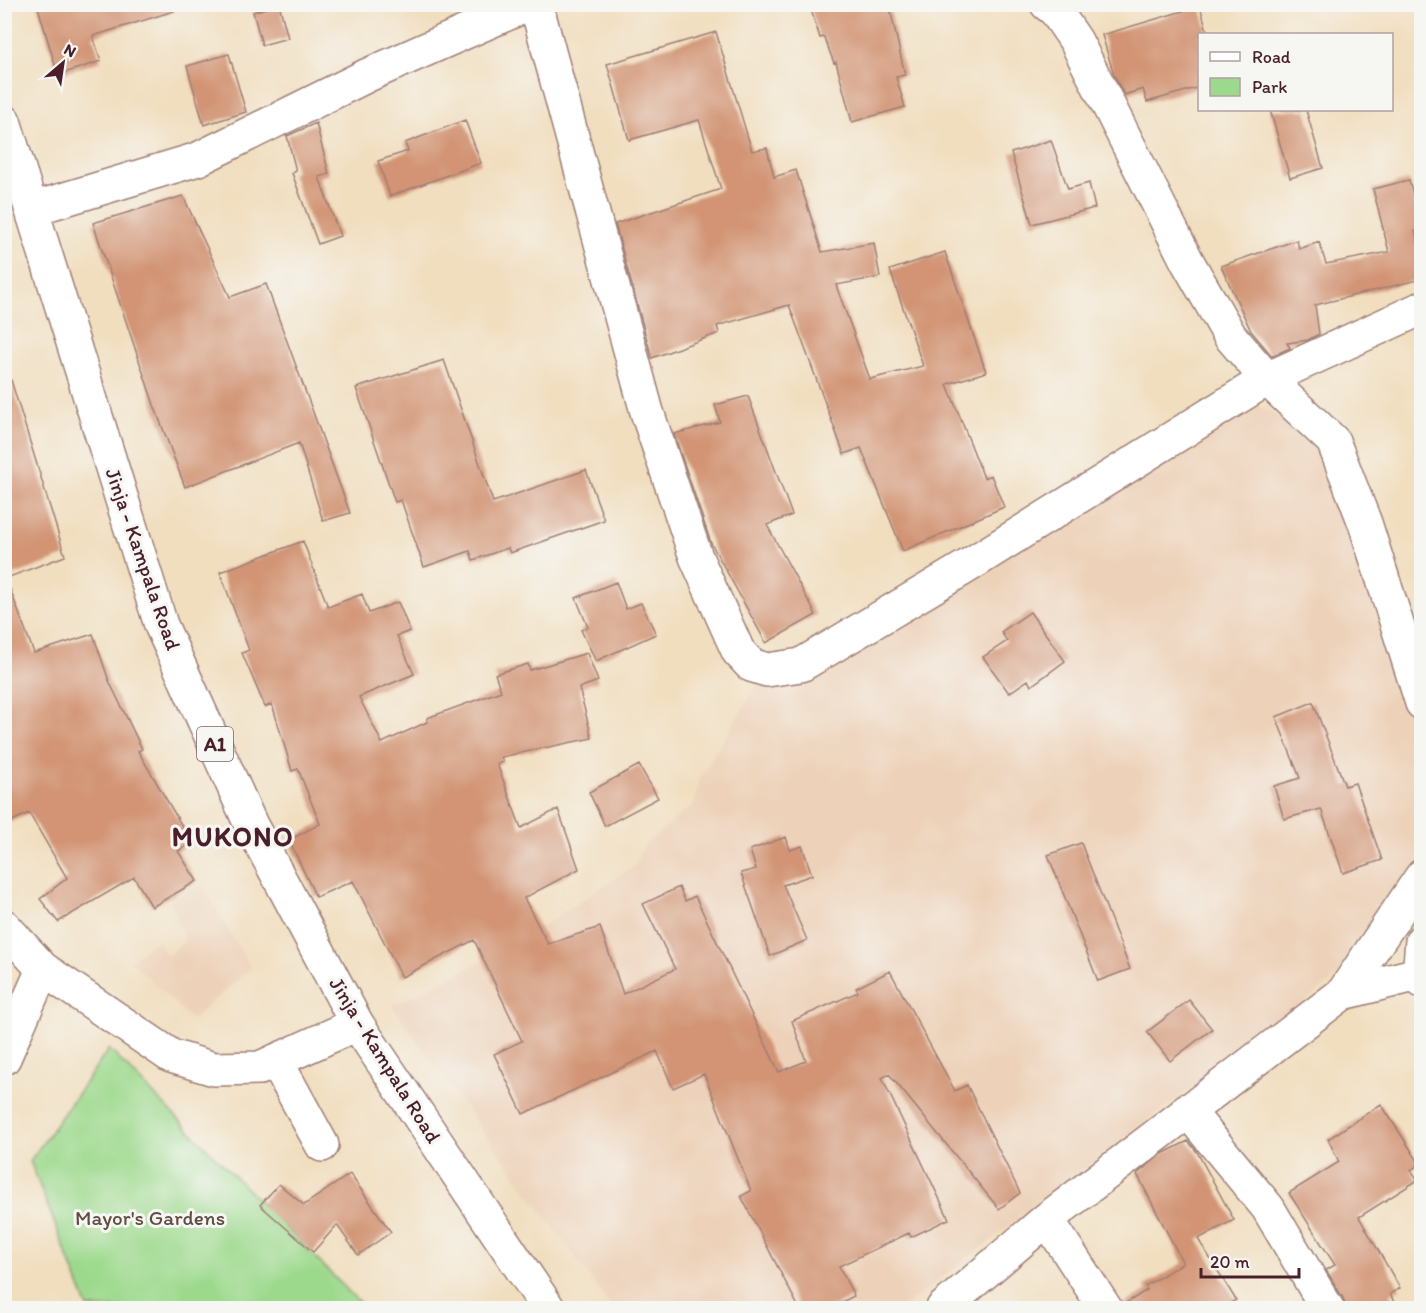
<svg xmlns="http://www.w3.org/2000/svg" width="1426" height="1313" viewBox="0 0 1426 1313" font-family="Itim,sans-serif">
<rect width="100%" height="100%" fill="#f6f6f2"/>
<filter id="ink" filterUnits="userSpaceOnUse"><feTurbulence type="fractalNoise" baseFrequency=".0167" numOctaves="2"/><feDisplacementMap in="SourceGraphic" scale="12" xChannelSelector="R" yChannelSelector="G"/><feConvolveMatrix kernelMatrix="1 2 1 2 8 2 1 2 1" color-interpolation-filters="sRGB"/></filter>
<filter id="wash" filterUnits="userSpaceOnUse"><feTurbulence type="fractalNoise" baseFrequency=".008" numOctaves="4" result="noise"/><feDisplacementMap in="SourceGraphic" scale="24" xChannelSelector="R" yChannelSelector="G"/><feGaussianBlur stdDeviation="1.35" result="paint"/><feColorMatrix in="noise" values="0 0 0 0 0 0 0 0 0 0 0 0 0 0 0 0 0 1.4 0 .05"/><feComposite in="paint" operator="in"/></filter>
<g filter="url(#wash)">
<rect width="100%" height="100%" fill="#f1debf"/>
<!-- built -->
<path fill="#edd2b9" d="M1237,398L1323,432L1386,590L1421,719V864L1350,967L902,1308H612L392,1006L516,944L635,865L645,844L694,804L700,778L759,682L853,654L1044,521Z
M202,885L251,968L192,1020L130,960L157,940L167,956L185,941L170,897Z"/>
<!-- green -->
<path fill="#9dd98d" stroke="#747c5c" stroke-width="1.5" d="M109,1049L361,1304L354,1308H88L30,1161Z"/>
<g id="blocks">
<!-- building -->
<path fill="#d29474" d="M37,4H174V11L93,36L101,61L58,75Z
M279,4L288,38L262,45L253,12Z
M809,4H889L905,75L896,77L905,107L852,122L836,62L834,63L824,37L820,38Z
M1200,6L1208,34H1200V87L1147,102L1143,89L1124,95L1114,75L1102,35Z
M716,32L752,151L767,148L774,177L796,170L822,252L874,243L880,277L836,285L870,379L923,366L890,270L945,252L986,372L947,384L984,478L991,475L1004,507L903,551L861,448L844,454L789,305L717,326L719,333L652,358L615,224L721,189L699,120L629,140L607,64Z
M229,54L246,112L204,125L187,66Z
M1270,110H1306L1323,168L1290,178Z
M465,120L481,163L390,196L378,161L408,151L405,143Z
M316,123L329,174L319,177L340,236L318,244L292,173L296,171L287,136Z
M1051,140L1068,189L1089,183L1095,208L1032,224L1011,153Z
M1409,180L1422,227V230L1415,231L1422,257V279L1315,305L1319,334L1308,340L1287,343L1290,348L1272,356L1251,331L1221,266L1297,240L1299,249L1319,242L1326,264L1389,252L1373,189Z
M183,196L230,297L266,284L350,513L323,521L299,443L185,487L154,405L93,223Z
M444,360L493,502L586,470L604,520L510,553L508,548L473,560L470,551L424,567L401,500L395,502L356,388Z
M11,380L65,556L4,579V381Z
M748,396L792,515L767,525L816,615L766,643L711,543L674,434L720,422L715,405Z
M303,541L328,607L362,594L369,613L398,602L410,631L397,636L414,674L359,697L382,743L427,722V718L501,691L495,674L528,664L530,670L587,653L598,681L579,688L592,738L501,757L503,762L497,764L521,828L558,809L579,869L524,898L548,944L600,927L623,994L675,969L643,904L679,887L685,901L695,896L779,1072L806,1061L792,1021L858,992L856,988L890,971L955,1091L967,1085L1020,1193L999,1209L889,1074L882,1078L949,1219L911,1237L909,1233L839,1266L854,1296L830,1308H799L741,1196L751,1191L704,1074L673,1088L657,1051L523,1114L494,1054L522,1041L474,940L402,977L353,881L316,897L289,840L320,824L298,769L292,771L272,704L265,707L242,653L249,650L220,572Z
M4,581H7L34,653L93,634L109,681L142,749L138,751L192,843L178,851L197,881L152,907L134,877L58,922L40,899L67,878L29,813L4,825Z
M616,582L626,609L641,603L656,634L596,661L581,630L588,627L576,598Z
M1030,612L1065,661L1031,686L1028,680L1009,693L983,657L1007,641L1001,632Z
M1313,702L1345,786L1355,783L1382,860L1343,873L1321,809L1284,819L1274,786L1300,778L1276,717Z
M639,765L658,798L605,826L589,792Z
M786,837L790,850L802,846L812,875L783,885L807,940L770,956L741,873L756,869L750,850Z
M1081,843L1130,969L1098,981L1048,855Z
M1189,1000L1212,1029L1170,1061L1147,1032Z
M1381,1104L1420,1164L1411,1170L1418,1180L1359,1217L1400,1288L1390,1294L1397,1308H1346L1343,1298L1326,1270L1335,1265L1289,1193L1339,1162L1328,1139Z
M1188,1141L1197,1152L1234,1220L1198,1239L1236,1300L1222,1308H1123V1305L1147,1290L1145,1286L1183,1263L1137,1174L1162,1154Z
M350,1174L391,1232L358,1255L337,1225L313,1252L260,1205L279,1184L304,1205Z"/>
</g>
</g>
<g filter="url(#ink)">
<use href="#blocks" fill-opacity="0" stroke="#9e7e75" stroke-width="1.5"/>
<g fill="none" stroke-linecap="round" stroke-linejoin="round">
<!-- minor casing -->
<g stroke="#9e7e75" stroke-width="36">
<path id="minor" d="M536,4L647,412L696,557L738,651L751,665L767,670L801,665L966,567L1267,379L1422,308
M1047,4L1055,10L1076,41L1187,261L1230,336L1267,379L1333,441L1365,523L1422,703
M32,209L198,159L368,75L529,4
M1422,941L1419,975L1422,981
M1343,993L1422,973
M4,1058L43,969
M276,1061L322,1145
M1187,1110L1268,1208L1327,1308
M1047,1219L1105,1308
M943,1308L1047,1219L1343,993L1422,876"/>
</g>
<!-- major casing -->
<g stroke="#9e7e75" stroke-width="36">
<path id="major" d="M4,926L43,969L171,1056L214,1069L260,1068L357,1024"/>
</g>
<!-- highway casing -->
<g stroke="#9e7e75" stroke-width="36">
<path id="highway" d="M4,121L161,625L251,825L357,1024L548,1308"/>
</g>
<!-- minor -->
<use href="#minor" stroke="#fff" stroke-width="33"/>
<!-- major -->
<use href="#major" stroke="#fff" stroke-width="33"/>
<!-- highway -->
<use href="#highway" stroke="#fff" stroke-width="33"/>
</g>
</g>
<g text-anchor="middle" stroke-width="6" stroke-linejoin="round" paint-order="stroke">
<!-- shield labels -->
<rect fill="#f6f6f2" stroke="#7e6067" stroke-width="1.5" x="197" y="727" width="36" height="34" rx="4.5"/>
<g font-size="20" font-weight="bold" fill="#4a1f2b">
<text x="215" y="751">A1</text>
</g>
<!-- street labels -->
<g font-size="21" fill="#4a1f2b" stroke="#f6f6f2">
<text transform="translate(143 559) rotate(71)" y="7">Jinja - Kampala Road</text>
<text transform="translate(385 1060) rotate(58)" y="7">Jinja - Kampala Road</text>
</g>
<!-- park labels -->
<g font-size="21" fill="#5f4e44" stroke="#f6f6f2">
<text x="150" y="1225">Mayor's Gardens</text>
</g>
<!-- district labels -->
<g font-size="27" font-weight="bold" letter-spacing="1.5" fill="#4a1f2b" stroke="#f6f6f2">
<text x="233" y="846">MUKONO</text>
</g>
</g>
<!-- margin -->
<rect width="1426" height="1313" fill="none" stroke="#f6f6f2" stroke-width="24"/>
<!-- legend -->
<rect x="1198" y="33" width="195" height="78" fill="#f6f6f2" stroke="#b1a0a2" stroke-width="1.5"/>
<rect x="1210" y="52" width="30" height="9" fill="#ffffff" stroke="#b1a0a2" stroke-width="1.5"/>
<text x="1252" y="63" font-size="18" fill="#4a1f2b">Road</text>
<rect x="1210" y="78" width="30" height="18" fill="#9dd98d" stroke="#b1a0a2" stroke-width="1.5"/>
<text x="1252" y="93" font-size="18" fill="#4a1f2b">Park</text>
<!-- north arrow -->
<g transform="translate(63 63) rotate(29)" stroke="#f6f6f2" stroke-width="4.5" paint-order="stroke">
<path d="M0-4.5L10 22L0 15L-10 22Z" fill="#4a1f2b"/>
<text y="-9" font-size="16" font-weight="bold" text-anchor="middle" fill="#4a1f2b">N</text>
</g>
<!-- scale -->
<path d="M1201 1268v9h98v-9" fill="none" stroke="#4a1f2b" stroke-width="3"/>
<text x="1210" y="1268" font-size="18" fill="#4a1f2b" stroke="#f6f6f2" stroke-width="4.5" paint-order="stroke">20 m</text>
</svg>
